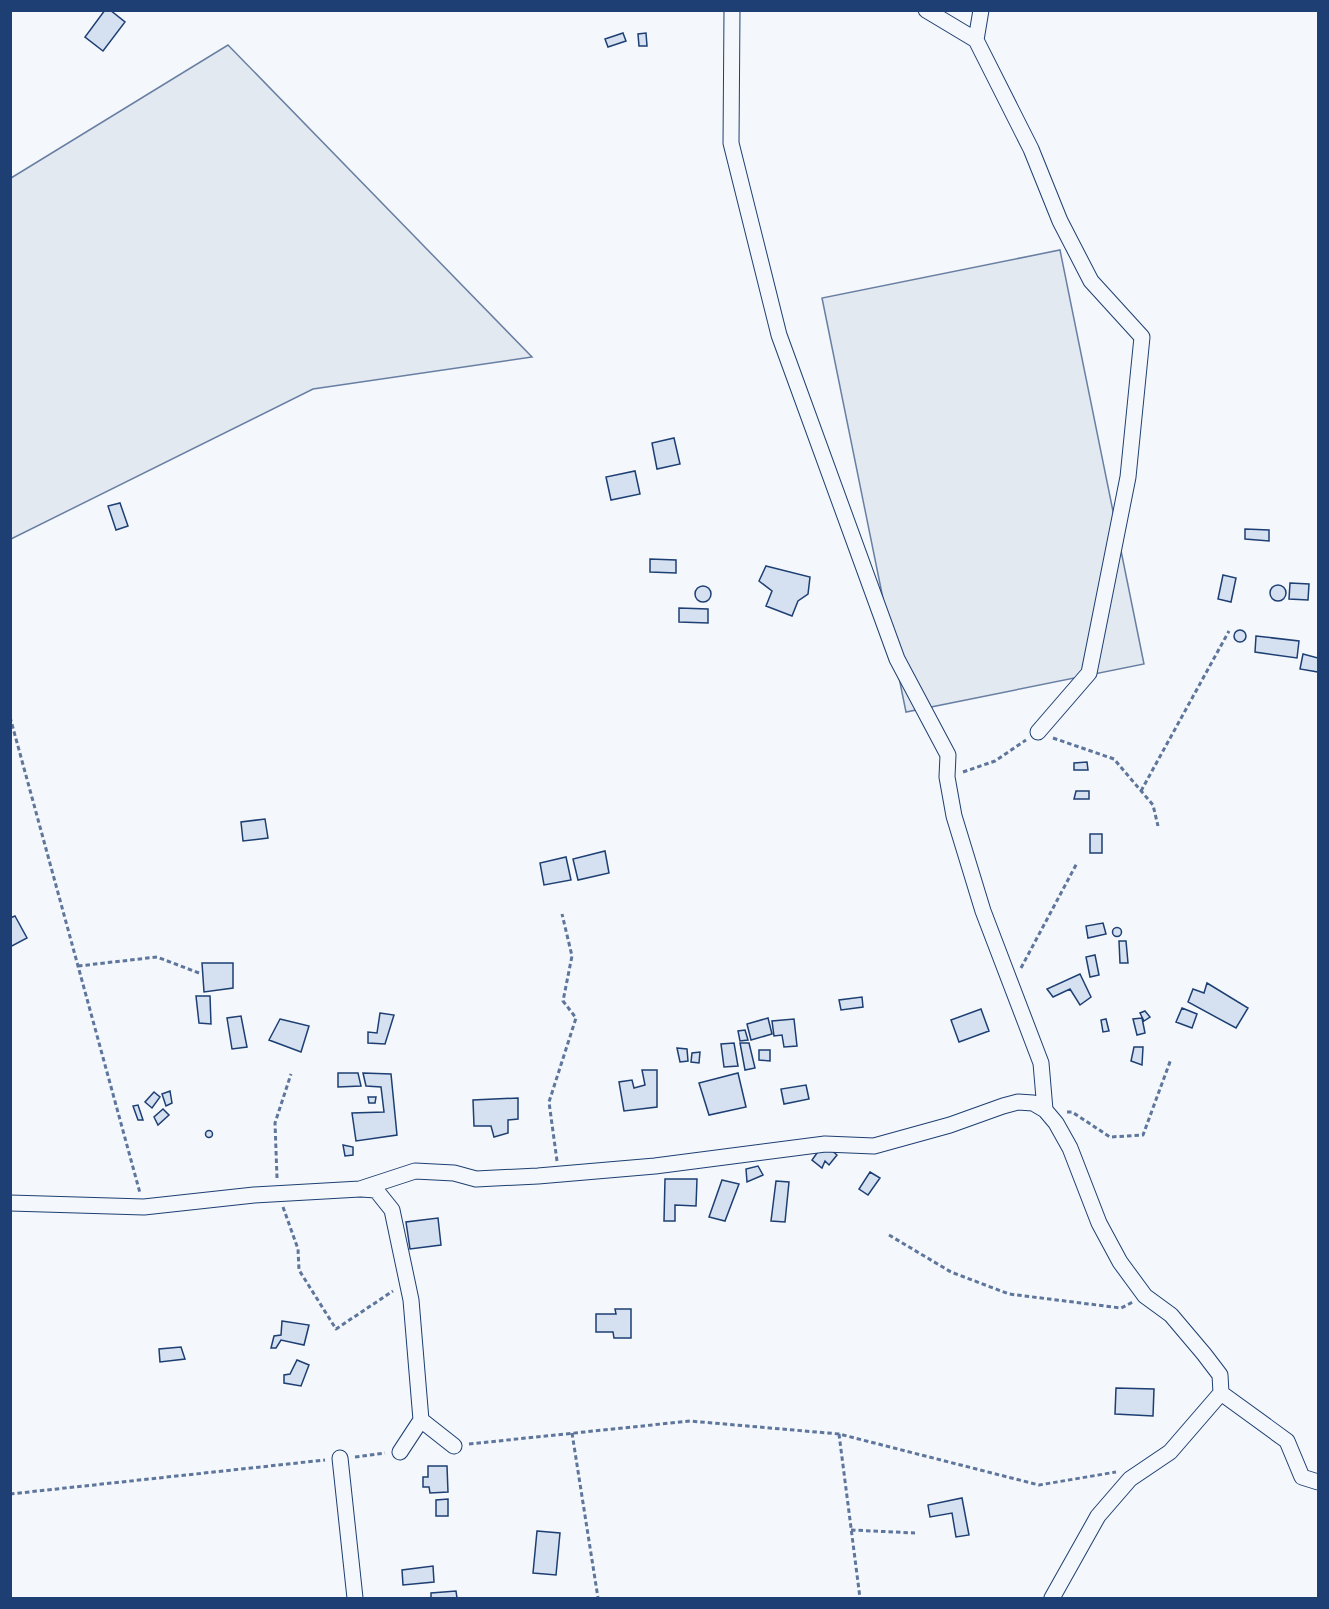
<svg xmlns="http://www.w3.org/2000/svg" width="1329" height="1609" viewBox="0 0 1329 1609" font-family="'Roboto Serif',serif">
<rect width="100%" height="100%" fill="#f4f7fb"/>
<!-- green -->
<path fill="#e3e9f0" stroke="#687fa3" stroke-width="1.5" d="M228,45L532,357L313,389L11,539V178Z
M1060,250L1144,664L906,712L822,298Z"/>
<!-- building -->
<path fill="#d5e0f0" stroke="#1d3f73" stroke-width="1.5" d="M105,10H110L125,22L103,51L85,37Z
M623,33L626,41L608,47L605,39Z
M646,33L647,46H639L638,34Z
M674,438L680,464L657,469L652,443Z
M635,471L640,494L611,500L606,477Z
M120,503L128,526L116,530L108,506Z
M1245,529L1269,530V541L1245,539Z
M650,559L676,560V573L650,572Z
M766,566L810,577L808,594L798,601L792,616L766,606L772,591L759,581Z
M1223,575L1236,578L1231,602L1218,599Z
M1290,583L1309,584L1308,600L1289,599Z
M1270 593a8 8 0 1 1 16 0a8 8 0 1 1-16 0Z
M695 594a8 8 0 1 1 16 0a8 8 0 1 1-16 0Z
M679,608L708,609V623L679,622Z
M1234 636a6 6 0 1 1 12 0a6 6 0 1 1-12 0Z
M1256,636L1299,641L1297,658L1255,652Z
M1303,654L1318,658V672L1300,669Z
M1087,762L1088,770H1074V763Z
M1076,791H1089V799H1074Z
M265,819L268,838L243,841L241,822Z
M1090,834H1102V853H1090Z
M605,851L609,873L578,880L573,859Z
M566,857L571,880L544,885L540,863Z
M15,916L27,938L10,947V918Z
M1103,923L1106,934L1088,938L1086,926Z
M1112.5 932a4.5 4.5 0 1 1 9 0a4.5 4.5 0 1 1-9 0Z
M1119,941H1126L1128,963H1120Z
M1095,955L1099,975L1090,977L1086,957Z
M202,963H233V988L204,992Z
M1080,974L1091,997L1080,1005L1070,989L1053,997L1047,989Z
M1207,983L1248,1008L1236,1028L1188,1002L1193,989L1204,993Z
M196,996H210L211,1024L199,1023Z
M862,997L863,1007L841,1010L839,1000Z
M1182,1008L1197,1014L1192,1028L1176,1022Z
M981,1009L989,1031L959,1042L951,1020Z
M1145,1011L1150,1017L1144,1021L1140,1013Z
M380,1013L394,1015L385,1044L368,1043V1032L377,1033Z
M241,1016L247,1047L232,1049L227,1018Z
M768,1018L772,1034L751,1040L747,1024Z
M1142,1018L1145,1033L1137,1035L1133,1019Z
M280,1019L309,1026L301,1052L269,1040Z
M794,1019L797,1046L784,1047L782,1035L774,1036L772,1021Z
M1106,1019L1109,1031L1103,1032L1101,1020Z
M745,1030L748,1040L740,1041L738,1031Z
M734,1043L738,1066L724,1067L721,1044Z
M740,1043H749L755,1068L745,1070Z
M1134,1047H1143L1142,1065L1131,1061Z
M677,1048L687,1049L688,1061L680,1062Z
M759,1050H770V1061L759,1060Z
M700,1052L699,1063L691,1062L692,1053Z
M642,1070H657V1107L624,1111L619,1082L632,1080L634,1088L645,1085Z
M338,1073H358L361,1086L338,1087Z
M363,1073L391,1074L397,1135L356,1141L352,1113L384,1112L381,1087L366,1086Z
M738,1073L746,1107L709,1115L699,1083Z
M806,1085L809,1099L784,1104L781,1089Z
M170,1091L172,1103L166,1106L162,1094Z
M154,1092L160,1097L152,1108L145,1102Z
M368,1097H376L375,1103H369Z
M518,1098V1119L508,1120V1133L494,1137L491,1126H474L473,1100Z
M138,1105L143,1120H138L133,1106Z
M163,1109L169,1115L158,1125L154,1117Z
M205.5 1134a3.5 3.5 0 1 1 7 0a3.5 3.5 0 1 1-7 0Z
M817,1138L837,1155L829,1165L825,1161L822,1168L812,1160L817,1153L810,1147Z
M343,1145L353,1147V1155L345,1156Z
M758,1166L763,1175L747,1182L746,1169Z
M870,1172L880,1178L868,1195L859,1189Z
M665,1179H697L696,1206L675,1205V1221H664Z
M722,1180L739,1184L725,1221L709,1217Z
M776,1181L789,1182L785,1222L771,1221Z
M438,1218L441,1245L410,1249L406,1222Z
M615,1309H631V1338H614L613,1332H596V1314H616Z
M282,1321L309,1325L304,1345L281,1340L276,1348H271L274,1336L281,1335Z
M181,1347L185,1359L160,1362L159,1349Z
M297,1360L309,1365L301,1386L284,1383V1375L290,1374Z
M1116,1388L1154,1389L1153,1416L1115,1414Z
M428,1466H447L448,1492L430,1493L429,1487H423V1477H428Z
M962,1498L969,1535L956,1537L952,1513L930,1517L928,1505Z
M448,1499V1516H436V1500Z
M537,1531L560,1533L556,1575L533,1573Z
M433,1566L434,1582L403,1585L402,1570Z
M456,1591L457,1598H431V1593Z"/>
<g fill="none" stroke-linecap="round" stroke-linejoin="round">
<!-- street casing -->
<g stroke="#1d3f73" stroke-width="17">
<path id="street" d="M732,10L731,143L779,335L897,659L948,755L947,777L954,816L983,911L1041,1063L1045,1110
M926,10L976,40
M981,10L976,40L1031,149L1060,221L1091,281L1142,337L1128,477L1089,673L1038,732
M361,1189L376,1190L392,1210L411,1300L421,1420L400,1452
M10,1203L144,1207L254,1195L360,1189L415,1171L454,1173L476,1179L538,1176L655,1166L825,1144L874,1146L950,1125L1003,1106L1018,1102L1033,1103L1045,1110L1056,1123L1070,1148L1099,1223L1120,1262L1145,1296L1171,1315L1204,1354L1220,1375L1221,1393L1170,1452L1130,1479L1098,1516L1052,1598
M1221,1393L1287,1441L1302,1477L1318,1482
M421,1420L454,1446
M340,1458L355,1598"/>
</g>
<!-- path -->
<path stroke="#5e769c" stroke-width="3" stroke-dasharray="4.5 3" stroke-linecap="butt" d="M10,717L140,1193
M1053,738L1114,759L1153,805L1158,826
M963,772L995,761L1026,740
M1141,791L1229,631
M78,966L157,957L199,973
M1021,968L1077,863
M1067,1112H1072L1110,1137L1143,1135L1171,1059
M557,1161L549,1102L576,1018L563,1001L572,956L562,914
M277,1178L275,1123L291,1074
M283,1207L298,1249L299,1270L336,1329L393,1291
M889,1235L951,1272L1009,1294L1121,1308L1133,1302
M572,1433L598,1598
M839,1434L860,1598
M469,1444L690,1421L839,1434L1039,1485L1116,1472
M355,1457L385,1453
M10,1494L325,1460
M851,1530L915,1533"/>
<!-- street -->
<use href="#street" stroke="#f4f7fb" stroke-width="15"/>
</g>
<!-- border -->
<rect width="1329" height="1609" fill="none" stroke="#1d3f73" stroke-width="24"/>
</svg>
